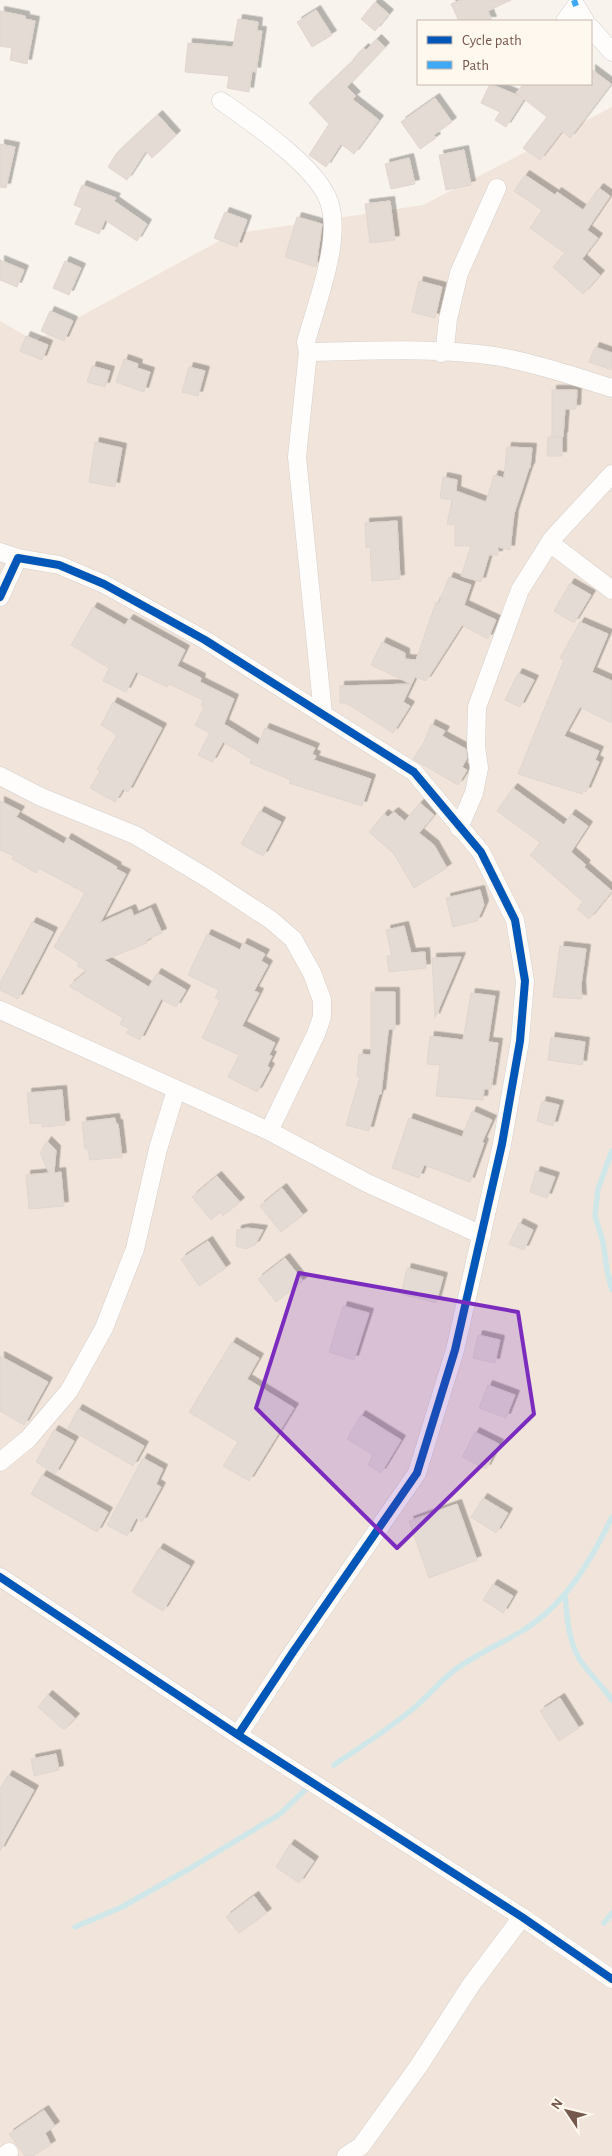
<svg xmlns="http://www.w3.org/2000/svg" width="612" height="2156" viewBox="0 0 612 2156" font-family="'Alegreya Sans',sans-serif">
<defs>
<filter id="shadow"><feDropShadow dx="4.5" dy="-4.5" stdDeviation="0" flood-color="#0004"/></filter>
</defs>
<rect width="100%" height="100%" fill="#f8f3ed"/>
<!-- residential -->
<path fill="#f1e5db" d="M612,107V2156H0V321L35,341L232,234L423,205Z"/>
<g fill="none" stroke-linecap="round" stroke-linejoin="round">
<!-- stream -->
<path stroke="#cfe7e8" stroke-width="5.5" d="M612,1151L598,1189L595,1216L603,1242L607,1270L612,1290
M565,1595C567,1616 568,1641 580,1660C590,1674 602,1686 612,1700
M334,1765C362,1746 389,1729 415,1707C429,1695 441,1680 456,1669C477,1654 500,1644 522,1631C565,1605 591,1561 612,1517
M604,1923L612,1913
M75,1927L122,1907L189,1869L280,1814L305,1790"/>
</g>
<!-- building -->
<path fill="#e4dbd5" stroke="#e1d6cf" filter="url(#shadow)" d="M461,0H511L488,11L492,21H459L451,4Z
M375,2L389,14L375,31L361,19Z
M316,10L332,35L312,47L297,22Z
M0,11L25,16V19L35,21L27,64L10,60L12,48L0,46Z
M238,19L258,22L257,31H262L256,72L252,71L249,92L227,88L229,76L185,72L188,43L233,47Z
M377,39L385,47L347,87L356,96L352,99L379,120L354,154L341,144L326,167L309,155L329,124L309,103L354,60L353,59L364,48L366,50Z
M591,69L611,84L570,138L562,131L540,160L523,148L547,117L524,99L506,127L495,120L500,112L481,103L490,84L522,97L516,93L524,84H591Z
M435,98L452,122L434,135L436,138L420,149L401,122Z
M158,115L176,135L152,158L146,151L127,180L108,167L116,154Z
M0,144L15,147L6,188L0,187Z
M464,150L471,185L446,190L439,155Z
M409,158L415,184L391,189L385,164Z
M525,175L555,195L557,192L583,210L599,188L610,196L587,230L598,238L582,259L600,275L583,294L553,267L565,253L530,228L542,210L514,191Z
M82,185L116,198L114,201L147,224L137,241L105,220L99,234L75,224L82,208L74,205Z
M390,201L395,240L370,243L365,204Z
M225,212L247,220L237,247L214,238Z
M297,217L322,224L316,267L285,257Z
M0,260L24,270L17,287L0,280Z
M65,261L81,268L69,295L53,288Z
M419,281L442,287L435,318L412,312Z
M50,311L73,321L64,341L41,331Z
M26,336L48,345L42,360L20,351Z
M595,347L612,353V370L589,362Z
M124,359L138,364L137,368L150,372L144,392L116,382Z
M92,366L110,371L105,387L87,382Z
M189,367L205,371L198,396L182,392Z
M552,390H577L576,409H565L563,437H552Z
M548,437H562V456H547Z
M95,442L122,448L115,487L89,482Z
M507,447L532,448L530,468H529L514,514L510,550L498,547V555H489L481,582L461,576L471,546H455V525L447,524L452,500L440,498L443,477L457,480L456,491L486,502L494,475L504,478Z
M397,521L400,579L372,581L370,547L366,548L365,523Z
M449,577L471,585L464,605L496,620L488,639L462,625L426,681L415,677L403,702L410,706L393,733L346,703H340V686L411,684L371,665L382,642L405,653V659L416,660L436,602L439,603Z
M570,583L591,595L574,623L554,611Z
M93,607L125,625L129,619L185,650L177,666L201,678L200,682L234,699L224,724L258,745L265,728L315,748L312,754L316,756L314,760L371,779L362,806L289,783L291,780L250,763L251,759L223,742L212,762L198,755L210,733L195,725L204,707L201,706L203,700L169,684L167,687L136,672L126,692L103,681L109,668L71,645Z
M580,622L608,634L592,672L612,681V723L580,707L564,736L599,751L595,760L599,762L586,792L583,790L582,794L518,774L564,660L560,658Z
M518,673L534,680L520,707L505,700Z
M113,702L162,728L128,792L123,789L115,802L90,788L100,771L97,769L117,735L101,725Z
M431,724L445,731L442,736L466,749L467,758L462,767L467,770L458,785L413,759L424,742Z
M513,788L564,825L571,814L588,826L571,852L586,865L584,867L612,891L589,919L577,909L583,902L530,855L541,843L497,811Z
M0,801L20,811L16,817L64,844L67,838L117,867L116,869L126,874L100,923L131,909L134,916L151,908L162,933L146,940L147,943L104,960L149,987L157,973L186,990L176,1007L161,999L140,1040L126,1033L129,1029L120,1024L123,1018L69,986L87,971L77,966L79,963L54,947L85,893L39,868L36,873L12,859L14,856L0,850Z
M420,803L434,815L419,833L434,845L447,868L414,888L394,854L369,832L384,814L388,817L394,812L405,821Z
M260,811L281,822L263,856L241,844Z
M480,890L484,905L477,921L453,927L446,898Z
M32,922L53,932L18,999L0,990V983Z
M404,926L411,953L425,952L426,968L389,972L387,956H392L386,930Z
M207,934L240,950L243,943L265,954L261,961L268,965L254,991L259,993L242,1026L275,1043L269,1055L272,1056L267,1066L270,1068L257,1092L228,1077L239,1055L202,1038L220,1000L215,998L219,990L188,975Z
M560,946L586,949L581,985L582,999L553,997Z
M461,957L435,1018L432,958Z
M371,992H395V1029H389L388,1032L381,1094H379L369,1131L346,1125L360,1077L357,1076L359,1054L371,1055Z
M471,993L495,996L488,1042L498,1043L491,1089H484L483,1100L436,1096L440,1065L427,1064L430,1036L463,1040Z
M551,1037L585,1042L582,1065L548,1060Z
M62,1090L65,1125L42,1127V1123L30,1124L27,1093Z
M542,1101L559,1105L553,1126L537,1121Z
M472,1111L492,1120L482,1142L484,1143L470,1182L424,1165L419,1178L392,1168L409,1118L462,1137Z
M115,1118L116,1124H118L122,1157L90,1160L88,1149H85L82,1122Z
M47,1141L56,1150L54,1173L61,1172L64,1206L29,1209L26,1175L49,1173L40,1153Z
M536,1171L555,1177L547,1198L530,1192Z
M217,1176L240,1202L223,1216L220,1212L211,1220L192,1197Z
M282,1188L303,1215L281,1232L260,1206Z
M519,1223L533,1230L524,1250L509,1244Z
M247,1228L263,1230L255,1245L246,1249L236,1246L237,1230Z
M208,1241L226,1268L199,1286L181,1259Z
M285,1258L303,1281L276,1302L258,1279Z
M407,1268L443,1277L436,1303L401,1294Z
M343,1306L369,1313L354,1360L329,1352Z
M478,1335L500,1340L495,1363L473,1358Z
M232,1342L259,1358L247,1379L294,1408L249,1481L223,1466L238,1442L189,1412Z
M0,1356L48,1382L24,1425L0,1411Z
M488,1385L515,1395L506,1418L479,1408Z
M78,1409L144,1446L133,1466L68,1428Z
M361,1415L401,1440L381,1473L368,1465L373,1455L347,1439Z
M54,1430L74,1441L55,1474L36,1462Z
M475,1432L499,1444L486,1469L462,1457Z
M143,1458L163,1469L156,1484L161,1487L142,1522L136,1518L127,1536L107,1525Z
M42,1475L108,1512L97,1532L31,1494Z
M483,1498L508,1513L496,1533L471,1517Z
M457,1504L477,1560L429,1578L409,1521Z
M159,1548L190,1566L163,1611L132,1592Z
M493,1584L513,1596L503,1613L483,1600Z
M48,1695L75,1718L64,1730L38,1707Z
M560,1698L579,1728L559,1741L540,1711Z
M56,1754L59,1770L34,1776L31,1759Z
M8,1775L34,1790L0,1851V1789Z
M290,1844L314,1861L299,1883L276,1867Z
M254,1896L267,1913L239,1933L226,1917Z
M44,2110L55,2126L45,2133L51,2145L33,2156H25L9,2134Z"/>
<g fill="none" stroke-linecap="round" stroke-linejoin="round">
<!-- minor casing -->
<g stroke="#d6ceca" stroke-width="19">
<path id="minor" d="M565,21L576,6L585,21
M591,28L612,52
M221,101C251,122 321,169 330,205C341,242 316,305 306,342L308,352L297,457L323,714
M308,352C369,351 434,347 495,356C535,363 573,376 612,388
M441,353L445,347L448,319L459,273L497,188
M550,543L612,590
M0,552L18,558
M0,597L18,558L59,565L104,584L205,640L414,772L481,852L515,920L525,981L520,1041L502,1144L455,1350L417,1473L293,1652L238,1735
M0,776L41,797L135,835L207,878L271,920L293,939L312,973L322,1000V1017L316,1034L269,1131
M459,828L474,793L479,768L476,746L477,707L520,590L552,539L612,474
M0,1010L269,1131L367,1183L482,1235
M0,1462L28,1439L69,1391L104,1328L135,1249L158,1149L176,1090
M0,1577L238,1735L522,1917L612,1979
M4,2156L9,2152
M346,2156L361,2146L418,2067L471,1985L522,1917"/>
</g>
<!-- minor -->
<use href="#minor" stroke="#fefdfc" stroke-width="18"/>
<!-- quiet -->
<path stroke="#3fa9f5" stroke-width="6" stroke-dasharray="12 6" stroke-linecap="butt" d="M574,0L576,6"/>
<!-- cycleway casing -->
<g stroke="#fff8ef" stroke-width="11">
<path id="cycleway" d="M0,597L18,558L59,565L104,584L205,640L414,772L481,852L515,920L525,981L520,1041L502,1144L455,1350L417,1473L293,1652L238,1735
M0,1577L238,1735L522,1917L612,1979"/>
</g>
<!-- cycleway -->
<use href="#cycleway" stroke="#0057b8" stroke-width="8"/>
</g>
<!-- marked area -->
<path fill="#7b2cbf" fill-opacity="0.2" stroke="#7b2cbf" stroke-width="4" stroke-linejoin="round" d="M299,1273L518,1312L534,1414L397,1548L256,1408Z"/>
<!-- legend -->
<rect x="417" y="20" width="175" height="65" fill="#fff8ef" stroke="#c8b8ae"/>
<rect x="427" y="36" width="25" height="8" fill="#0057b8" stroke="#c8b8ae"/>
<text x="462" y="45" font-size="15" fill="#76594d">Cycle path</text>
<rect x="427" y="61" width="25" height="8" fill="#3fa9f5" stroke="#c8b8ae"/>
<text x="462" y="70" font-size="15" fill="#76594d">Path</text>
<!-- north arrow -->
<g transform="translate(567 2111) rotate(305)" stroke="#fff8ef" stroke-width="4" paint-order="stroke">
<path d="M0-4L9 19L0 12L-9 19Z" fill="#76594d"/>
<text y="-8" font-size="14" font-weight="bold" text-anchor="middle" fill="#76594d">N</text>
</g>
</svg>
